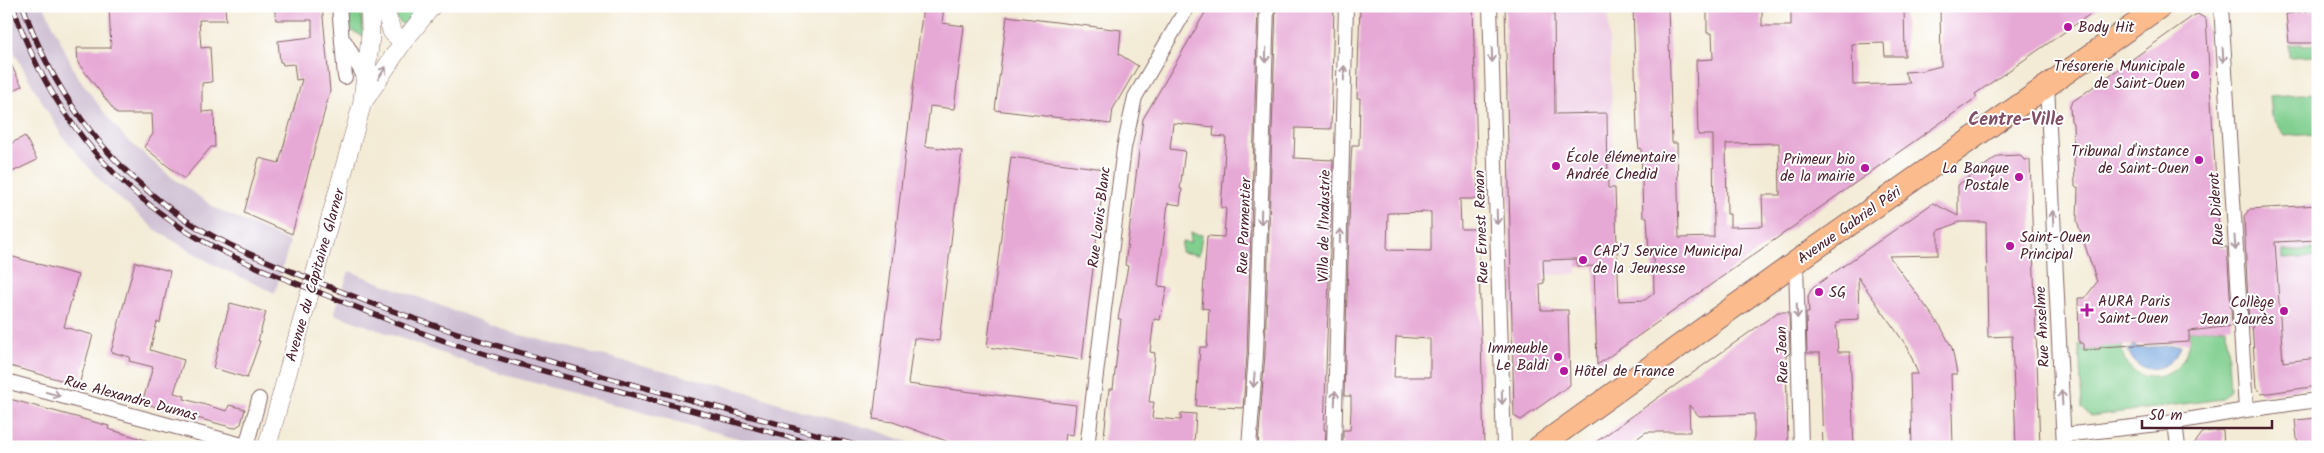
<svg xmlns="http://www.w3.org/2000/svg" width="2324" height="453" viewBox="0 0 2324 453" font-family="Kalam,sans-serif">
<rect width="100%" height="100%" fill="#fff"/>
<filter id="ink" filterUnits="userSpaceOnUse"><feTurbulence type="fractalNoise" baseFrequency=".02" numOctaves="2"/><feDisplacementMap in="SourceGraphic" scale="10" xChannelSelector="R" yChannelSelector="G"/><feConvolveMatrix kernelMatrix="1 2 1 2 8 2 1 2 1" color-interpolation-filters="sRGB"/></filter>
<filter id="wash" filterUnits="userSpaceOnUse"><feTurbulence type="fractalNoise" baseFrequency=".0096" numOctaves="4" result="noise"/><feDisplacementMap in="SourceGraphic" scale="20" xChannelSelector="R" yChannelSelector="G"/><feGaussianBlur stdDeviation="1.12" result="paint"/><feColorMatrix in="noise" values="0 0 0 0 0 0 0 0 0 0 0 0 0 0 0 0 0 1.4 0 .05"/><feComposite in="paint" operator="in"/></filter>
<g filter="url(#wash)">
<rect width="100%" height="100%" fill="#f3ebd5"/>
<!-- built -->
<path fill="#efd0e6" d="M1505,6H1608L1615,188L1574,189L1577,274L1544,275L1542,229L1510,230L1509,205L1541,204L1539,127L1507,128Z
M2318,205V386L2262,394L2256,388L2244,216L2250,209Z"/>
<!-- industrial -->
<path fill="#cdbed2" d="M6,6H44L76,74L103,111L125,138L170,176L215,208L290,242L275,293L214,265L157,231L105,186L62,136L31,83L6,37Z
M349,271L513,333L741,390L802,411L872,429L922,447H770L494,372L334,314Z"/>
<!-- green -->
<path fill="#80cf8f" stroke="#65775d" d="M348,6H361L363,36L350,30Z
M394,6H420L409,23L403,25L397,19Z
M2302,44V46L2318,45V56L2289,57V45Z
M2318,93V134L2285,136L2272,116L2270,96Z
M1191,233L1202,235L1199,255L1181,252L1182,242L1190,243Z
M2318,249V257L2283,259V251Z
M2226,327L2230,390L2222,399L2091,416L2082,408L2079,343H2083L2084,350L2100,349V342L2122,345C2121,390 2192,390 2189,331Z"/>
<!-- water -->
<path fill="#73a4de" stroke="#5e6284" d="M2132,345H2135L2136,348L2181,345C2174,372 2135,379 2128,349H2132Z"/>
<g id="blocks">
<!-- building -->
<path fill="#e6a8d5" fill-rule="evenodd" d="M109,6H225L226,20H199L201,48L210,47L212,82L202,83V112L214,111L215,147H211L184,179L144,147L153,134L152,114H117L78,63L77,48H111Z
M274,6H322L330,91L292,234L244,213L259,158L279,163L302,79L296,80L294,64L283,65L282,62H280L278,41L312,37V20H276Z
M923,6H944L942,23L964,26L954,109L930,106L925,146L962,151L939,341L914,338L908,384L1076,405L1073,435L1066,434L1064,447H963L893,422L873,419Z
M1209,6L1252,10L1253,6H1258L1247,354L1243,408L1196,406L1200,347H1207L1209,309L1202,308L1207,236L1224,237L1226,208H1221L1226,137L1213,136L1214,127L1173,123L1170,149L1185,151L1180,189H1182L1180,205L1168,203L1158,286L1167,287L1160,320L1154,319L1150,352L1155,353L1149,402H1154L1152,418L1181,420V413L1196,414L1194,447L1103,446L1109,389H1113L1121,319H1118L1128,266L1125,265L1143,119Z
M1276,6H1334L1331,129L1295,128L1294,158L1333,160L1324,430H1326L1325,447H1258L1265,354Z
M1360,6H1473L1478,199H1460L1461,229H1478L1484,447H1343V430H1350L1351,410V396H1344L1351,161L1352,145H1359L1360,98H1357ZM1431,212V251L1387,250L1388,213ZM1396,337L1430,339V377H1394Z
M1505,6H1554L1555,114L1607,113L1608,188H1615L1619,301L1645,300L1654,293L1653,252L1649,253L1647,217H1643L1641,148L1639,149L1637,132L1633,6H1668L1672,143H1677L1679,238L1714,237L1713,135H1698L1696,60L1713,59L1712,33H1707V6H1762V26H1791V6H1904L1905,56H1885L1884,43L1852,44L1853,85L1910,83L1904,72L1921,71L1941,66L1940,6H2102L1975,94L1977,97L1597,365L1594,266L1577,267V259L1543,260L1544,283L1540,284L1541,310H1568L1570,385L1521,420L1514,416ZM1779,143L1780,195H1762L1763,226L1730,227V214H1727L1726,144Z
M2318,9V43H2289L2286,14Z
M2198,14L2206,19L2220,247H2227L2232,326L2189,331V342L2100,347V349L2083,350V343H2079L2078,298H2085L2097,282L2077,221L2078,187H2075L2073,123L2071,121L2070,106L2072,102L2193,16Z
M1007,16L1121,30L1119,54L1138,66L1113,109L1111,124L995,110Z
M6,55L22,86L6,94Z
M25,136L37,160L6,175V146Z
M2020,155L2024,160H2030L2040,447H2016L2012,336L1988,337L1986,222H1959L1938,231V255L1889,256L1941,327L1952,348L1957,374H1951L1953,447H1912L1910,374H1918L1908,348L1858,277L1859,319L1840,320V323H1836L1838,352H1850L1854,447H1823L1820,353H1807L1806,313H1809L1808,296L1812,288L1933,203L1958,216V185L1998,156Z
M1011,157L1105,169L1082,360L987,347Z
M2318,205V240L2275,242L2283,362L2318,358V386L2262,394L2256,388L2252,323L2249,324L2244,216L2250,209Z
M6,255L78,275L64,327L93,335L79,385L6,365Z
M135,262L170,271L160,323L157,322L150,350L184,360L174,393L185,396L184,399L227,411L229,405L245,409L241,424L234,428L142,403L153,367L129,361L130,357L111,352Z
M230,303L266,312L258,341H260L247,378L213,368Z
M1778,312H1789L1790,354L1786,355L1788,447H1754V414L1699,416L1689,405L1690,432H1646L1625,447H1589Z
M6,398L109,426L108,429L156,443L155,447H26L6,442Z
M2318,418V447H2298L2295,420Z
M2223,430L2224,447H2192L2203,432Z"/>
</g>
</g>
<g filter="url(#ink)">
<use href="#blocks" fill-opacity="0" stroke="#856666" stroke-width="1"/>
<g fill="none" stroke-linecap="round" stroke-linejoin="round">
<!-- minor casing -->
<g stroke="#856666" stroke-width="16">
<path id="minor" d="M339,6L345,77
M1490,6L1504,447
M2221,6L2246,410
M345,42L364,76
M2047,85L2064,447
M1796,262L1801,447
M6,381L246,446
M2175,422L2178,447
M2064,435L2175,422L2246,410L2318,400
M246,447L259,399
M1087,447L1124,148L1135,97L1188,6
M1249,447L1256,354L1267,6
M1334,447L1346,6"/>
</g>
<!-- tertiary casing -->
<g stroke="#856666" stroke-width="19">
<path id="tertiary" d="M384,6L392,32L403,42
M364,101L403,42L432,6
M267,447L362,104C365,71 374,39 369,6"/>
</g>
<!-- primary casing -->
<g stroke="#856666" stroke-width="24">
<path id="primary" d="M1539,447L1796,262L2161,6"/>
</g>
<!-- minor -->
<use href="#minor" stroke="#fff" stroke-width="14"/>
<!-- tertiary -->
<use href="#tertiary" stroke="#fff" stroke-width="18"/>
<!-- primary -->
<use href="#primary" stroke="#fbbb8d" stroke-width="22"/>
<!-- rail casing -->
<g stroke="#4a1f2b" stroke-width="5.5">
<path id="rail" d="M13,6C41,92 94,166 167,218C218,255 276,275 333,298C372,313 411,330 451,343C512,364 575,379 638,396C700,412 763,430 825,447
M23,6C51,89 103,159 173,211C217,244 270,262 320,283C495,355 681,395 862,447"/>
</g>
<!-- rail -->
<use href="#rail" stroke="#fff" stroke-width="4" stroke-dasharray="11" stroke-linecap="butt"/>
</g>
<!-- one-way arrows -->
<defs><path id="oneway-shaft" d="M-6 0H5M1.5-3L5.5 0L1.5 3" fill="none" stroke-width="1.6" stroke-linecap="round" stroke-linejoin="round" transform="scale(1.25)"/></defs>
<g stroke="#ae9aa0">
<use href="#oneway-shaft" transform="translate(1266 55) rotate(92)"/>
<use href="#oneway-shaft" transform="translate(1492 55) rotate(88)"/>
<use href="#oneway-shaft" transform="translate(2223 55) rotate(87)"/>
<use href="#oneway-shaft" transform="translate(382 73) rotate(-57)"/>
<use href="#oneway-shaft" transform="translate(1344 73) rotate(-89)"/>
<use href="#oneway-shaft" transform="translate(1261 217) rotate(92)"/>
<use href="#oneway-shaft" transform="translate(1497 217) rotate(88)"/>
<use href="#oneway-shaft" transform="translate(2053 218) rotate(-93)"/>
<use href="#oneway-shaft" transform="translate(1340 236) rotate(-89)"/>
<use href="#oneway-shaft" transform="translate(2235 243) rotate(86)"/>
<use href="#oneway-shaft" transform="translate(1797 311) rotate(88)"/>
<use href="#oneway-shaft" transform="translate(1254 380) rotate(95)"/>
<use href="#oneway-shaft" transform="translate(53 394) rotate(15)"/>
<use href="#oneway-shaft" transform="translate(1502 397) rotate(88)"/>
<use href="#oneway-shaft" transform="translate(1335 398) rotate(-88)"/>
<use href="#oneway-shaft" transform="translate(2062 398) rotate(-93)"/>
</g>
</g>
<!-- markers -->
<g fill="#b5179e" stroke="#fff" stroke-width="2">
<circle cx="2068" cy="27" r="5"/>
<circle cx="2195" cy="75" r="5"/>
<circle cx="2199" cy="160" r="5"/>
<circle cx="1556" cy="166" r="5"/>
<circle cx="1865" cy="168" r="5"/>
<circle cx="2019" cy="177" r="5"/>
<circle cx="2010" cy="246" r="5"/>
<circle cx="1583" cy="260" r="5"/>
<circle cx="1819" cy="292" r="5"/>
<path d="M2084.5 302.5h5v5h5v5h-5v5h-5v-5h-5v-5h5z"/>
<circle cx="2284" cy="311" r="5"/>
<circle cx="1558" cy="357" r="5"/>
<circle cx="1564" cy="371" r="5"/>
</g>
<g text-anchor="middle" stroke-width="4" stroke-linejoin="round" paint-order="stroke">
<!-- poi labels -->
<g font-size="15" fill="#4a1f2b" stroke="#fff" text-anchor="start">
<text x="2078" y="32">Body Hit</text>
<text x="2185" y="71" text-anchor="end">Trésorerie Municipale<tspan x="2185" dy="17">de Saint-Ouen</tspan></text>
<text x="2189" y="156" text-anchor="end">Tribunal d'instance<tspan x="2189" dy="17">de Saint-Ouen</tspan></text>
<text x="1566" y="162">École élémentaire<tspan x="1566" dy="17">Andrée Chedid</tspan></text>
<text x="1855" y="164" text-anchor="end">Primeur bio<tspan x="1855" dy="17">de la mairie</tspan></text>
<text x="2009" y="173" text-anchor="end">La Banque<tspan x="2009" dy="17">Postale</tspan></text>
<text x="2020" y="242">Saint-Ouen<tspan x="2020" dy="17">Principal</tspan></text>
<text x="1593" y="256">CAP'J Service Municipal<tspan x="1593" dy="17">de la Jeunesse</tspan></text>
<text x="1829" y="297">SG</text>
<text x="2098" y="306">AURA Paris<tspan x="2098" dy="17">Saint-Ouen</tspan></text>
<text x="2274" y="307" text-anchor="end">Collège<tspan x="2274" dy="17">Jean Jaurès</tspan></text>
<text x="1548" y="353" text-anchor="end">Immeuble<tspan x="1548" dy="17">Le Baldi</tspan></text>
<text x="1574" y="376">Hôtel de France</text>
</g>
<!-- street labels -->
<g font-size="15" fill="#4a1f2b" stroke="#fff">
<text transform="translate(2216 209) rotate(-94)" y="5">Rue Diderot</text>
<text transform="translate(1099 217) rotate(-83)" y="5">Rue Louis Blanc</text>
<text transform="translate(1849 225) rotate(-35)" y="5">Avenue Gabriel Péri</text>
<text transform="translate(1244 226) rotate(-88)" y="5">Rue Parmentier</text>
<text transform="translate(1324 226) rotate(-89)" y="5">Villa de l'Industrie</text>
<text transform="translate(1481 227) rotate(-92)" y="5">Rue Ernest Renan</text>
<text transform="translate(315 275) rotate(-74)" y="5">Avenue du Capitaine Glarner</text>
<text transform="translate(2042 327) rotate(-93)" y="5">Rue Anselme</text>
<text transform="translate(1782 355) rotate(-92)" y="5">Rue Jean</text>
<text transform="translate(131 398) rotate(15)" y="5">Rue Alexandre Dumas</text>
</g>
<!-- quarter labels -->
<g font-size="18" font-weight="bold" fill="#814f66" stroke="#fff">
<text x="2016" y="125">Centre-Ville</text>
</g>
</g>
<!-- margin -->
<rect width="2324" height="453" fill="none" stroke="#fff" stroke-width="25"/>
<!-- scale -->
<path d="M2142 420v8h130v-8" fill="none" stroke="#4a1f2b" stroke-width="2.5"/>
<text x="2149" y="420" font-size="15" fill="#4a1f2b" stroke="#ffffff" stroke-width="4" paint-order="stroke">50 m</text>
</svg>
